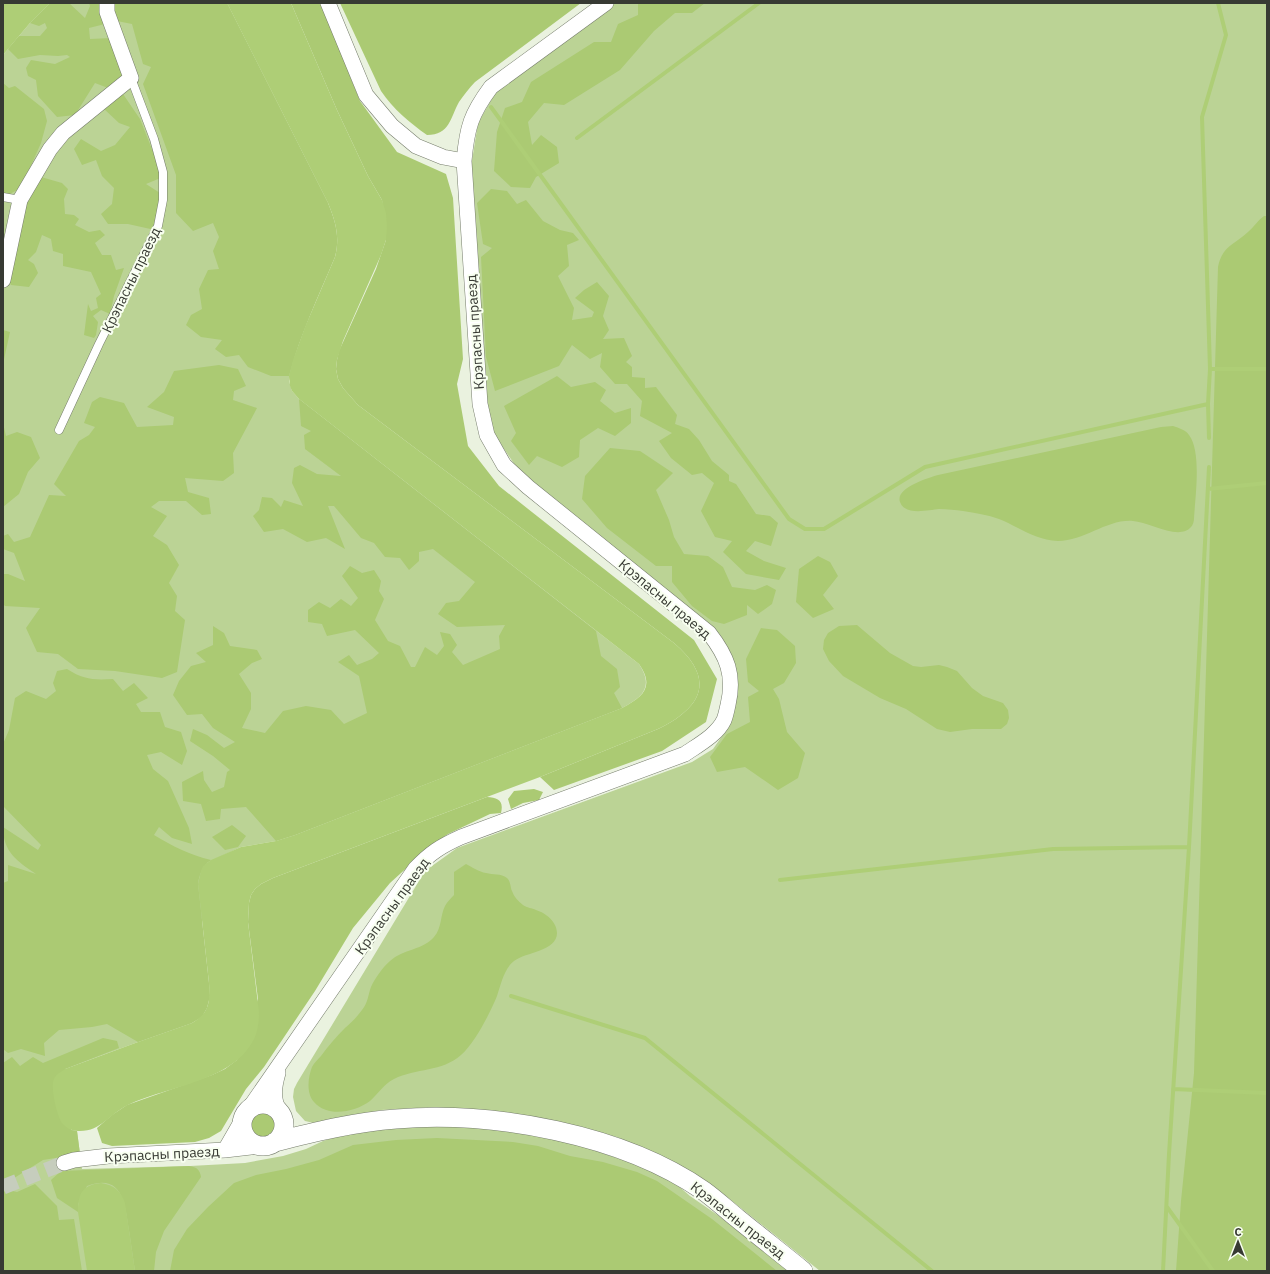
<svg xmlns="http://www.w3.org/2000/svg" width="1270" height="1274" viewBox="0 0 1270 1274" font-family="'IBM Plex Sans',sans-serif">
<rect width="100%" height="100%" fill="#eaf2df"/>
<!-- green -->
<path fill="#bbd395" d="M50,3H227L328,203L289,381L292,391L299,399L639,664C654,687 643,697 622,708L295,835L276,841L241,847L207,863L192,1023L138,1042L65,1069L58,1074L71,1130L77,1131L82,1169L190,1166L245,1163L283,1156L306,1149L323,1141L350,1132L374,1129L469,1124L563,1140L641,1166L675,1183L690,1196L719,1216L788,1271H3V55L30,23Z
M615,3H1267V1271H820L722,1193L676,1164L617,1137L552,1123L493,1113L435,1107L381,1110L318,1124L305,1121L296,1111L293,1097L294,1089L297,1083L425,871L457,848L692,762L713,749L725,732L734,666L721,636L521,474L494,434L482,393L471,167L478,123L497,90Z"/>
<!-- forest -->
<path fill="#abca73" d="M50,3H69L85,18L90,6L89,3H227L328,203C336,222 340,238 335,257C318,297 300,335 289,376H271L248,367L239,355L226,357L215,349L222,340L201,337L186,325L191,315L202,309L199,289L208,270L219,269L213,251L219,237L213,223L193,231L176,213V175L143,84L151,67L143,64L132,24L117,21L89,28L90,39L111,38L123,77L108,88L95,83L75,115L57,117L38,96L36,80L28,76L26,68L31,60L55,64L70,57L67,55L58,56L40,55L18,59L8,49L19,36H40L47,28L45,23L39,26L30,23Z
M291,3H321L360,101L397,152L446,174L453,198L463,359L457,384L468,446L499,486L694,640L717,679L706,722L662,751L554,790L540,777L658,729C703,707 716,679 674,643L358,405L343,388L338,379L336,369L337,360L339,351L376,269L386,240L382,200L368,176L337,110Z
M340,3H581L475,82C469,88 464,95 459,102C450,118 450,135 427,135C410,123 393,109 381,91Z
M638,3H705L692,13H675L654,31L620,70L564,105L544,103L528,122L532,145L541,135L557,147L559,163L536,177L530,188L511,187L494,171L497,132L505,108L522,102L531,82L594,42H611L618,24L638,15Z
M3,83L9,88L15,86L44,109L47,121L41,143L21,188L6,196L3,195Z
M123,94L140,119L163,177L146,184L160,193L155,230L128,224H108L101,214L112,204L114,188L102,176L96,160L82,165L74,149L81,139L101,151L115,145L130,127L119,123L103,108Z
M41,177L62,183L68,189L64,199L65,214L74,215L79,219L75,225L89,232L100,230L105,235L95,243L102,255H111L116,270L124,268L114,296L110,314L101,310L93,316L98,322L96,335L94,338L84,335L88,304L91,311L98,308L96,298L101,294L91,272L63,266V254L53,251L51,239L42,235L36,252L28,260L34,264L38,273L29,287L11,285L7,278L12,255L17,253L13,248L21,208L27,206L25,198Z
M491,189L507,191L517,204L526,200L543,221L560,230L573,233L579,240L567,245L569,266L558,276L574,308L572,320L592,317L594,312L575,298L584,290L597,282L609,296L603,316L609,330L603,339L624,338L632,356L626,362L632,367V377L645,378V388L656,387L677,415L675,424L689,429L699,440L712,461L729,475V481L736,484L756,514L770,516L778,523L771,546L755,541L746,551L764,561L786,568L779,580L746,574L723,552L732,541L715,537L701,511L714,483L702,473L692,475L671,458L659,441L672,433L640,416L642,401L627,384H615L600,367L602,353L590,359L572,345L559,366L495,391L486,357L481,257L492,248L483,244L477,203Z
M1264,216H1267V1271H1176L1181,1201L1194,1073L1218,267C1222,246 1234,245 1248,232C1254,227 1258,220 1264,216Z
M3,330L10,332L3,364Z
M219,365L238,369L246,386L234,391L233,400L257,408L233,453L234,473L223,481L185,478L188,492L209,498L211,514L202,515L186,501H159L151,507L167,516L153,536L167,545L179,565L169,583L177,596L175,611L185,620L177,672L162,678L115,671L78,669L58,654L37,652L26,628L40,608L5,606L3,604V574H8L25,581L14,553L3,549V536L8,534L14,542L30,537L49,495L66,496L54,484L79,441L89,435L95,427L84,423L92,402L100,397L124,403L137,427L173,425L174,417L147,407L164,392L174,371Z
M557,376L571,387L595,382L606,390L600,401L615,413L631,408V423L615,436L598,428L580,440L579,457L562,467L537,456L529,465L511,441L516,433L504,406Z
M299,399L596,631L601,656L617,669L620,687L614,693L622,708L295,835L276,841L246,807L221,809L220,819L206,821L201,804L183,801L182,782L203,771L204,780L212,792L224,787L227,772L230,770L213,756L190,741L193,729L207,735L224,748L235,742L213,728L202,714L187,715L173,695L179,681L191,666L206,662L196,653L213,645V626L224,633L230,646L257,650L262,659L252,663L239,674L251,693V709L242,728L265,733L283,711L306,706L331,710L344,724L367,713L359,676L338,662L349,655L357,665L372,659L379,653L355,630L327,636L322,624L308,622V610L319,602L330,608L341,599L351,606L358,598L342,576L350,566L362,573L374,570L381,581L379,591L384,599L375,620L388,641L400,646L411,667H415L425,647L437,655L444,646L440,632L450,634L457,645L452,652L463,665L500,649L499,636L505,625L457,627L438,614L446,603L459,601L475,582L433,549L419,552V561L409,570L400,558L385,557L374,543L361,538L334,506H328L345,549L326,538L307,542L283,529L264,532L253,516L259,510L262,497L272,498L281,507L284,500L303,506L292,483L294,468L300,465L317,474L341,476L305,449L304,435L311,431L301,426Z
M3,423L6,436L17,432L31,437L40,458L28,472L19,494L3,507Z
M1173,426C1179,428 1186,430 1189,435C1202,452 1195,498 1194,519C1194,521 1193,525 1191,527C1179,541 1149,522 1133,521C1107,519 1085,541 1058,541C1035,540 1019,527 999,519C988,515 975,513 963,511C956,510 947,509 939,509C928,510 905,516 900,502C895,488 928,478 938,475L1161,427Z
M610,448L640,451L673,473L656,490L669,520L674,537L684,554L708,556L723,567L732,587L755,590L767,585L776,590L772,604L758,614L747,605V615L724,624L712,621L692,606L672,582V566H656L607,528L582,499L585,476Z
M818,556L830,562L838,576L823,595L834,609L813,618L796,602L799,569Z
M857,625L890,653L913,666L921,667L939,665L947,667L957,671L972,688L983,696L1003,703L1008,710L1009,718L1007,724L1001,729H972L950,732L937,729L906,709L880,698L843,676L829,661L823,649L824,640L828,633L839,626Z
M761,628L777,630L795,646L796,663L784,683L773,689L779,699L787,732L805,753L798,778L778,790L745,767L717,772L710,757L727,734L750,722L748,697L759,691L748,682L746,659Z
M67,669C84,680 94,680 113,679L123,691L134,683L148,698L136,704L141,712H160L165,727L181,732L187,751L182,765L161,752L147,755L153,769L168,781L189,828L192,844L172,838L159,827L154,835C172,846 190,855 211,860C203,865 199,875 198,884L209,983L210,996L207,1008L202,1017L192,1023L138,1042L107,1024L92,1027L59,1030L44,1043L45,1056L21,1049L8,1053L3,1049V883L8,881V865L36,874C17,861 3,852 3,827L38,850L41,845L3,806V744L9,730L15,698L26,691L46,699L56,691L53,683L57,671Z
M534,789L543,792L539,800L523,803L511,809L508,799L514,791Z
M487,797C498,798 504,800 501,813L490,814L448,834L433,844L390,883L353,928L315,991L264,1067L246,1089L221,1131L209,1138L195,1142L112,1146L102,1143L97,1128L112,1115L127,1105L212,1075L225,1069L237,1060L258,999L248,922L249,903L251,895L255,889L261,884L273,878Z
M232,825L246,836L238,847L225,850L212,837Z
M466,864C472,867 479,872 486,873C493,875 501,873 507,878C511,882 510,886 512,891C514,897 518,901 523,905C527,908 532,908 536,910C546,913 557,922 557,933C557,951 526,952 514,961C504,969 501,984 497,996C490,1013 475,1043 461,1055C442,1072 416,1068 394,1079C384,1084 378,1094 370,1101C355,1112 328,1118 314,1102C306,1093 308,1077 312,1067C314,1063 318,1059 321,1056C328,1046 336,1037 345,1028C351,1023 357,1017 362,1010C368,1003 368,995 371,987C375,978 383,967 390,961C403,949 423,950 434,937C442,928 440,916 445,906C447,902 451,898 454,895V872Z
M103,1038L117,1041L119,1048L65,1069L71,1130L77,1131L80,1154L43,1160L11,1180L3,1183V1063L12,1057L20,1066L33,1057L43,1063Z
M247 1125a17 17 0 1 1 34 0a17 17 0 1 1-34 0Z
M437,1138L513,1142L538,1146L570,1156L603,1162L637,1172L657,1181L712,1219L777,1271H170L174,1250L187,1229L208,1207L234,1183L256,1175L286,1169L319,1160L353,1145L396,1140Z
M189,1166C197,1167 200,1170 201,1177L164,1231L156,1252L154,1271H135C133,1257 131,1244 129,1230C125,1205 123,1172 87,1186L78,1204V1212L57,1198L51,1180L61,1171Z
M35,1184L57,1206L59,1220L74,1219L82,1271H3V1192L8,1190L17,1192Z"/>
<!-- water -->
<path fill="#aece76" d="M3,3H50L30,23L3,55Z
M227,3H291L337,110L368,176L382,200L386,213L387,227L386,240L381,255L343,341L337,360L336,369L338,379L343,388L358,405L674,643C716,679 703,707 658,729L540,777L273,878L261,884L255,889L251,895L249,903L248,922L259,1012C259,1021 258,1031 254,1039C233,1082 167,1086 128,1105C109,1114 101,1132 78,1131C72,1131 66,1128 62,1123C57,1116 50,1087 54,1079C56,1074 61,1072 65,1069L138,1042L192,1023C209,1013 210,1003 209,983L198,884L201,871L203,866L211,860L241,847L276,841L295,835L622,708C643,697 655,687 639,664L299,399L292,391L290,386L289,376L293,360L305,327L335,257C340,238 336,222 328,203Z
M101,1183C114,1185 121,1191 125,1203L135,1271H87L78,1212C78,1195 81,1185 101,1183Z"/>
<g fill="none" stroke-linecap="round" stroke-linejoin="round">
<!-- stream -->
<path stroke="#aece76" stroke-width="4" d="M491,107L789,519L805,529H824L925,467L1208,404
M577,138L759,3
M1210,369H1267
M1209,438L1208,404L1210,369L1202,117L1226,35L1218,3
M1208,489L1267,483
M780,880L1053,849L1189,847
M511,996L645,1038L932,1271
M1173,1089L1267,1093
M1167,1207L1213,1271
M1163,1271L1169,1154L1189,847L1209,467"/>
<!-- minor-tunnel -->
<path stroke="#c6cdbd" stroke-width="15" stroke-dasharray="15 8" stroke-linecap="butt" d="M3,1187L64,1163"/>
<!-- service casing -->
<g stroke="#767d6c" stroke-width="9">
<path id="service" d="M3,197L20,200
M59,430L99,344L158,226L163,200V172L154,139L131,78"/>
</g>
<!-- minor casing -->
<g stroke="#767d6c" stroke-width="16">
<path id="minor" d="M328,3L366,95L392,126L416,146L443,157L464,161
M3,280L20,200L50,149L63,133L131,78L107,12V3
M278,1073C274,1087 272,1099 280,1112
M248,1110L415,869C430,853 441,846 461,837L685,754C698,745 717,735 724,720C726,715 727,709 728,705C735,675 727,656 709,633L528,487L504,465L487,435L480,404L464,161C467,127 471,114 491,87L606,3
M225,1150L244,1117
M64,1163L74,1160L108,1156L225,1150L261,1146"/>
</g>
<!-- tertiary casing -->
<g stroke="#767d6c" stroke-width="20">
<path id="tertiary" d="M242 1125a21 21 0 1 1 42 0a21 21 0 1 1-42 0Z
M275,1142C314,1132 355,1122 396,1119C494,1111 622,1134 704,1191C715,1199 726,1209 737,1218C759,1236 781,1253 803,1271"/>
</g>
<!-- service -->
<use href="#service" stroke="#fff" stroke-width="8"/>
<!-- minor -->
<use href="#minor" stroke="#fff" stroke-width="15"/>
<!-- tertiary -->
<use href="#tertiary" stroke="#fff" stroke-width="19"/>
</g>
<g text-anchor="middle" stroke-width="4" stroke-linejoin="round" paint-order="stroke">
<!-- street labels -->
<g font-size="14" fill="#373a33" stroke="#f8fff0">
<text transform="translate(131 280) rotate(-64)" y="5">Крэпасны праезд</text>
<text transform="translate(475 332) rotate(-94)" y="5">Крэпасны праезд</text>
<text transform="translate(665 599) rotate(40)" y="5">Крэпасны праезд</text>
<text transform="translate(392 906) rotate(-54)" y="5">Крэпасны праезд</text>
<text transform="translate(162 1154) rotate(-3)" y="5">Крэпасны праезд</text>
<text transform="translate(738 1220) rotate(38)" y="5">Крэпасны праезд</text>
</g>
</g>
<!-- border -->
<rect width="1270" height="1274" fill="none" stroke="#373a33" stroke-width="8"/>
<!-- north arrow -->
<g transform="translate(1238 1242)" stroke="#f8fff0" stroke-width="3" paint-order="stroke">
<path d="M0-3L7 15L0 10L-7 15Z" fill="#373a33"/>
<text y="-6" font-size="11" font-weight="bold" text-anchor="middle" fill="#373a33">С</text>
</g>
</svg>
